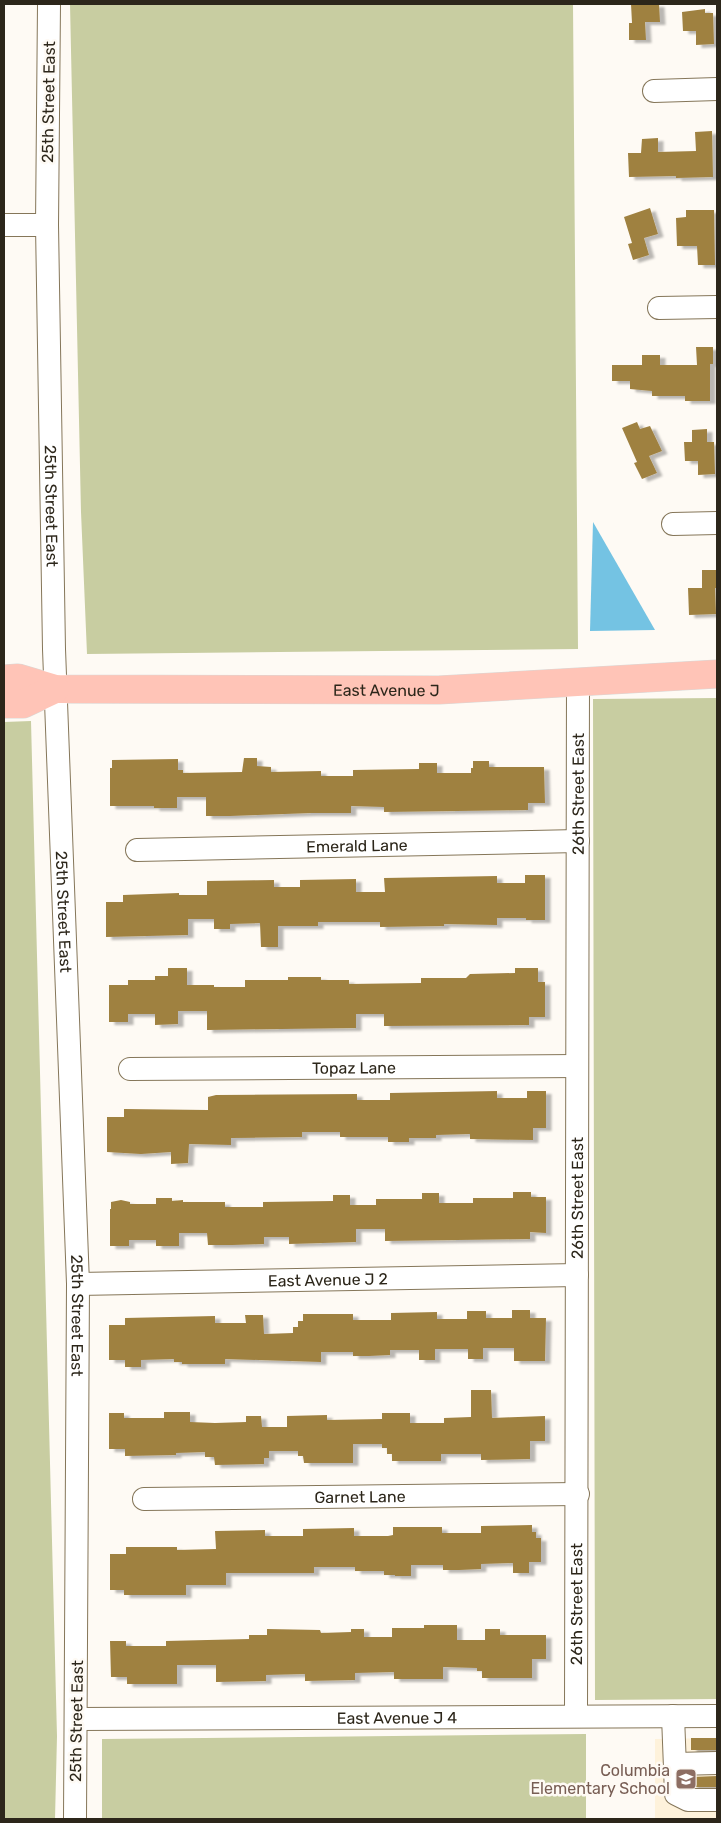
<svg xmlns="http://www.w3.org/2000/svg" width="721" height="1823" viewBox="0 0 721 1823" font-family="Rubik,sans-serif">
<defs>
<filter id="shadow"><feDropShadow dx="5.5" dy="3" stdDeviation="1" flood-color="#0004"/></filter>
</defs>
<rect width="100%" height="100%" fill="#fefaf4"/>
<!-- built -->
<path fill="#fef2db" d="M717,1738V1819H655V1739Z"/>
<!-- green -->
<path fill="#c8cda1" d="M70,4H573L578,649L87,654L81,512Z
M717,698V1699L595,1700L593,699Z
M31,721L57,1736L55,1819H4V722Z
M586,1734V1819H102V1739Z"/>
<!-- water -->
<path fill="#74c3e3" d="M593,522L655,630L590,631Z"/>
<!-- building -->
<path fill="#9f8141" filter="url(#shadow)" d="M631,4H659L660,22H645L646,40H629V23H632Z
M705,9V13H713L714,44L696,45V31H683L682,12Z
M712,131L713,177L676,178V176L629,177L628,153H641L642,139L658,138V152L696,151L695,132Z
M650,208L658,234L644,238L649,255L633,260L628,244L632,243L624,217Z
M686,210H714L715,265H698L697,246H677L676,218L686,217Z
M696,347H713V364H710V401H685V396H652V391L630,389V381H612V365H642V355H660V365H697Z
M637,422L640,429L650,426L662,451L649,456L657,473L642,479L634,463L637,462L622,428Z
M707,429V442H714L715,474L698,475V461H685L684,442H692V430Z
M702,570H717V588H715L716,614L689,615L688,588H702Z
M244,758H257V766L271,767V772L321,771V776H353V770L419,769V763H437V773H471V768H473V761H489V767H544L545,803H528V810L384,812V807L351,806V813H311L230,816H206V797H177V808H154V806H110V768H112V760L178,759V770H183V773L242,772Z
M525,875H545V920H526V918H497V925L444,924V926L380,927V922H318V926H278V947H261L260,923L230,924V929H214V919H188V935L106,937V902H123V895L179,893V895H207V881L274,880V887H300V880L356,879V892H385L384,878L497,876V883H525Z
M168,968H187V985H214V987H245V980H288V977H321V980H349V984L421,983V978H466L470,974L515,973V968H538V982H545V1017H529V1025L384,1026V1014H356V1028L207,1030V1011H178V1024L155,1025V1014H128V1022H109V985H128V980H155V976H168Z
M497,1091V1098H527V1091H546V1128H533V1140L470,1139V1134L436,1135V1138H409V1142H388V1137H340V1132H302V1137L231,1138V1145L189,1144L188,1163L171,1164V1152L141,1154L107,1152V1117H124V1109L208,1110V1097L216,1095L357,1094V1100H390V1093Z
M513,1192H531V1197H546V1233L530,1232V1239L385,1241V1229H356V1242L289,1244V1237H264V1244L232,1245H208L207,1233H179V1246H156V1240H129V1246H110V1209H111V1202L121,1200L130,1202V1204H156V1198H172V1201L183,1200V1202H225V1207H263V1202L333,1201V1195H350V1205H376V1199H422V1193H439V1203H473V1198H513Z
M512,1310H530V1318H546L545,1361H514V1348H483V1359H468V1349H435V1360H419V1350H390V1355L369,1356H353V1352H321V1362L225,1359V1364H182V1362H174V1359L141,1360V1367H125V1360H109V1325H125V1318L215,1316V1323H246L245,1315H263L264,1334L293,1333V1327H298V1321H303V1314H353V1320H391V1313L437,1312V1319H467V1311H486V1318H512Z
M471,1390H491L492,1418L545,1416V1441H530V1459L481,1460V1454H441V1461H392V1454H387V1448H382V1444H353V1463H304L303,1456H298V1451H269V1458H264V1464L215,1465L214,1457H205V1452L176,1453V1455L125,1456V1449H109V1413H124V1418H164V1412H190V1422L215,1423L246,1422V1416H261L262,1427H287V1416L327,1415V1420L382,1419V1413H410V1423H444V1418L471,1417Z
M532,1525V1532H536V1538H541V1562H529V1573H513V1563L481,1564V1569L459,1570H443V1565H411V1576H395V1575H384V1571H355V1567H314V1573H226V1585H186V1595H124V1590H110V1554H126V1547H177V1550L216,1549L215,1531L265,1530V1536H303V1529L354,1528V1536H388L393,1535V1527H442V1533H481V1526Z
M424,1625H457V1640H485V1629H500V1635H546V1659H532V1678H482V1671H477V1668L443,1667V1679H394V1672L355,1673V1680L305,1681V1674L266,1675V1681L216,1682V1665H177V1684H127V1677H111L110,1641H126V1646H166V1641L249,1639V1635H267V1629L320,1630L321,1633L351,1632V1629H364V1637H392V1628H424Z
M691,1738H717V1750H691Z
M717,1776V1787H692V1777Z"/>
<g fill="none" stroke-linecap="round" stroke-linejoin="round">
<!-- minor casing -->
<g stroke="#857659" stroke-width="24">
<g id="minor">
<path id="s1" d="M49,4L47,225L54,649L78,1284L75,1819"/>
<path d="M654,91L717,89"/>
<path d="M4,225H47"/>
<path d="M659,308L717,307"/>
<path d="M673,524L717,523"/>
<path id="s2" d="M137,850L578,841"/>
<path id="s3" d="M130,1069L577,1066"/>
<path id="s4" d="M78,1284L577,1275"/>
<path id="s5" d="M144,1499L578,1494"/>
<path id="s6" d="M576,1716L578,681"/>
<path d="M673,1716L676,1794L688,1800H717"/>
<path id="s7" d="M77,1719L717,1716"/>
<path d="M675,1764L717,1763"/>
</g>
</g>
<!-- major casing -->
<g stroke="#d9d8d6" stroke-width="29">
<g id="major">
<path id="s8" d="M4,679L18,678L55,689L439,690L717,674"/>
<path d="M4,704H23L55,689"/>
</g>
</g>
<!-- minor -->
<use href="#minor" stroke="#fff" stroke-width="22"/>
<!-- major -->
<use href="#major" stroke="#ffc4b7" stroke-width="28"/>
</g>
<!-- icons -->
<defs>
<g id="school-square" transform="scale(1.125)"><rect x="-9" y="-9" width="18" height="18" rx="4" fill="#8d6e63" stroke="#fefaf4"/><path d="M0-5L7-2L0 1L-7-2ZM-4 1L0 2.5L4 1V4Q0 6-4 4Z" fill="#fff"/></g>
</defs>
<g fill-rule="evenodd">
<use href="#school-square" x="686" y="1779"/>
</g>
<g text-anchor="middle" stroke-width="5" stroke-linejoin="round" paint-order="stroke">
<!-- street labels -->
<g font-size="16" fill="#2c261a" stroke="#fefaf4">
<text transform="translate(48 102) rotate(-89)" y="6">25th Street East</text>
<text dy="6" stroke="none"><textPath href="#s1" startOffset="502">25th Street East</textPath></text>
<text dy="6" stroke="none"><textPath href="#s8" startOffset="384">East Avenue J</textPath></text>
<text dy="6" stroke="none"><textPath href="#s6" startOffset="922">26th Street East</textPath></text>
<text dy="6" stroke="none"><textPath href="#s2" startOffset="220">Emerald Lane</textPath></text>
<text dy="6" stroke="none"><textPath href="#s1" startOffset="908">25th Street East</textPath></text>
<text dy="6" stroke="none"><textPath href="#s3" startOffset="224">Topaz Lane</textPath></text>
<text dy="6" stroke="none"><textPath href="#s6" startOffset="518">26th Street East</textPath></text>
<text dy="6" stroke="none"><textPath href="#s4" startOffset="250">East Avenue J 2</textPath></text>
<text dy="6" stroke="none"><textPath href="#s1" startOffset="1312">25th Street East</textPath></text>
<text dy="6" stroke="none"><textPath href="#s5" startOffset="216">Garnet Lane</textPath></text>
<text dy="6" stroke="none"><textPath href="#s6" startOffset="112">26th Street East</textPath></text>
<text dy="6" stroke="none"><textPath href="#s7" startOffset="320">East Avenue J 4</textPath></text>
<text transform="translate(76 1721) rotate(-89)" y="6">25th Street East</text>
</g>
<!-- education labels -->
<g font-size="16" fill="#785e54" stroke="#fefaf4" text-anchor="end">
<text x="670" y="1776">Columbia<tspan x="670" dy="18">Elementary School</tspan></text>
</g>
</g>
<!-- border -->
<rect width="721" height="1823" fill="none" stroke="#2c261a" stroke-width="10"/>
</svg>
